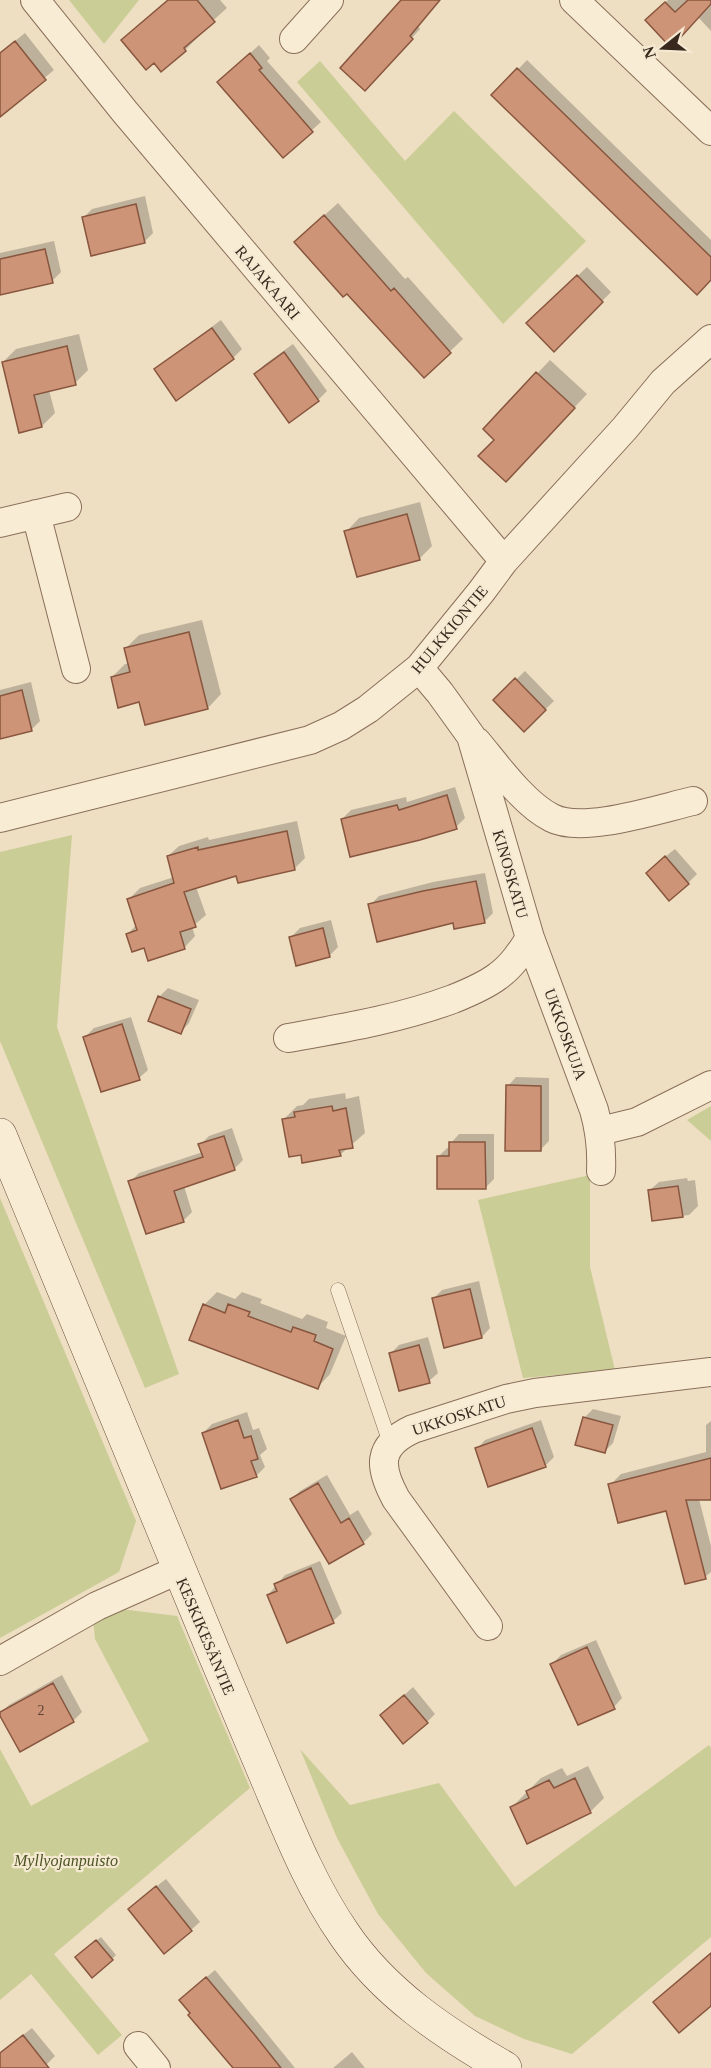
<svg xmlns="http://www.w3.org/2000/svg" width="711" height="2068" viewBox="0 0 711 2068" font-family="'Times New Roman',serif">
<rect width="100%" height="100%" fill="#eedec2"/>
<!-- green -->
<path fill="#cbcd96" d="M69,0H139L104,44Z
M320,61L405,161L454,111L586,241L503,324L297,82Z
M72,835L57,1027L179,1374L145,1388L0,1041V852Z
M711,1106V1141L687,1120Z
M590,1175V1267L615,1370L523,1378L478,1200Z
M0,1198L136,1521L119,1572L0,1638Z
M97,1606L177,1616L250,1788L54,1954L122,2035L98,2055L31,1974L0,2000V1749L31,1806L149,1741L95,1639L92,1609Z
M709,1745L711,1748V1937L572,2054L524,2039L475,2016L426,1973L378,1914L337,1838L300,1749L350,1805L439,1783L515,1887Z"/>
<!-- shadow -->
<path fill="#0003" d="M168,0H220L227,8L197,35L198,37L185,50L162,70L155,61L123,40Z
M403,0H440L418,26L420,29L374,80Z
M668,0H711V31L698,17L647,20Z
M25,33L54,70L0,115V53Z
M259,45L270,58L267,61L321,122L283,156L228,74Z
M527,60L711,240V279L493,95Z
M145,196L153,233L144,242L84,217L92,209Z
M338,203L405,279L408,277L463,339L424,376L309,229Z
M54,241L61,272L52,281L0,294V253Z
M587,267L611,292L554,350L528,323Z
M221,320L242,349L233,358L177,399L156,370L165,361Z
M79,334L88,370L75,383L49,390L55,413L42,426L3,362L16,349Z
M293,344L327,391L318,400L256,374L264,365Z
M550,360L587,394L518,467L485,429Z
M420,502L432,546L419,559L346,532L359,518Z
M202,620L221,694L208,708L140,700L112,677L125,664L130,663L126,648L139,635Z
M525,671L554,701L524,730L495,700Z
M31,682L40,721L31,730L0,737V690Z
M455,787L465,818L456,827L342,819L351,810L406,797L407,802Z
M297,821L305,858L294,869L237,874L196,887L206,915L192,927L195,936L185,947L149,959L145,946L128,934L137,924L129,899L140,888L174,877L168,856L179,846L208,837L209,840Z
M675,849L697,874L688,883L656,864Z
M485,873L493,913L484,922L370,905L379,896L433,882Z
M331,920L338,947L329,956L291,937L300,928Z
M168,988L199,1000L189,1023L181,1032L150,1020L159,997Z
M131,1017L148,1070L139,1078L85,1037L94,1028Z
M516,1077L549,1078V1141L540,1150L508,1086Z
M345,1093L346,1099L359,1096L365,1133L340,1155L302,1153L284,1119L297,1106L303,1105L309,1099Z
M232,1128L243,1160L234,1169L184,1186L192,1212L183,1221L130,1182L139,1173L203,1152L200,1145L209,1136Z
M459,1134H494V1179L485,1188L438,1157L447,1148H451V1143Z
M687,1178L688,1181L695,1180L698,1206L689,1215L654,1219L650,1190L659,1182Z
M479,1281L490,1328L482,1337L433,1299L442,1290Z
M217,1292L235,1299L242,1292L262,1299L260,1303L302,1319L307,1314L328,1322L326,1328L346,1336L330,1374L317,1388L204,1305Z
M428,1337L438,1373L429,1381L390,1354L399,1345Z
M593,1409L621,1416L613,1443L604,1452L584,1418Z
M247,1412L253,1430L259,1428L267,1449L260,1455L265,1467L256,1476L203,1433L212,1424Z
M541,1420L554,1457L545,1466L477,1449L485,1440Z
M711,1421V1499H699L711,1546V1572L705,1577L667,1509L610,1485L621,1474L706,1452V1425Z
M327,1475L350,1515L358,1510L372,1534L363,1543L292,1499L300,1491Z
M320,1561L342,1613L333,1621L268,1595L285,1575Z
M596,1640L622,1698L614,1707L552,1664L561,1655Z
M62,1675L82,1712L73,1721L0,1713L9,1705Z
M413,1687L435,1714L427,1722L391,1707Z
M588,1766L604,1798L591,1811L528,1842L511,1808L541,1778L562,1768L567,1776Z
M166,1879L200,1922L191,1930L138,1901Z
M101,1937L116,1955L112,1959L81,1953Z
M215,1970L295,2068H234L189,1992Z
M32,2028L55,2056L43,2068H0V2053Z
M352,2052L365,2068H333Z"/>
<!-- building -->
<path fill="#cd9477" stroke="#88563e" stroke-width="1.5" d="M168,0H197L215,22L184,48L186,51L161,72L154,63L146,70L121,40Z
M401,0H440L410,36L413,39L365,91L340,68Z
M688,0H711V4L671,48L645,20L665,2L675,12Z
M15,41L46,80L0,117V53Z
M250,53L262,68L259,70L313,132L283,158L217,82Z
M517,68L711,257V280L697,295L491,95Z
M136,204L145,243L91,256L82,217Z
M324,215L391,291L394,288L451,353L424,378L347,294L343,297L294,242Z
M45,249L53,283L0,295V259Z
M577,275L603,302L554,352L526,323Z
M212,328L234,359L176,401L154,369Z
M67,346L76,385L34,395L42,427L19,433L2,362Z
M284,352L319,401L289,423L254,374Z
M536,372L575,408L506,482L478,456L494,440L483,429Z
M407,514L420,560L357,577L344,531Z
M189,632L208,709L145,725L139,702L118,708L111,677L130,672L124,648Z
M515,678L546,710L524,732L493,700Z
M22,690L32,731L0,739V696Z
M447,795L457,829L420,840L350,857L341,819L397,805L399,810Z
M287,831L295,870L238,883L236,876L184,892L196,927L180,932L185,949L148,961L144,948L132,952L126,934L137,930L127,899L174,883L167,856L198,847V850Z
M665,856L689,884L669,901L646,873Z
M476,881L485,923L454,929L453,923L377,942L368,904L423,891Z
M323,928L330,957L296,966L289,937Z
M158,996L191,1009L181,1034L148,1021Z
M122,1024L140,1080L101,1092L83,1037Z
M506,1085L541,1086V1151H505Z
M332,1106L333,1111L346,1108L353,1148L339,1150L341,1156L302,1163L301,1155L289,1157L282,1119L295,1117L294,1112Z
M224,1136L235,1170L174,1191L184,1222L146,1234L128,1181L203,1157L198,1144Z
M449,1142H485L486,1189H437V1156H449Z
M678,1186L683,1217L652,1221L648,1190Z
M470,1289L482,1338L444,1348L432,1298Z
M203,1304L225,1313L228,1304L250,1312L248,1316L291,1332L293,1327L316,1335L314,1341L333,1349L318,1389L189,1340Z
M419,1345L430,1383L399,1391L389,1353Z
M583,1417L613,1425L605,1453L575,1445Z
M238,1420L244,1438L251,1436L258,1459L251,1461L257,1477L221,1489L202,1433Z
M532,1428L546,1467L488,1487L475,1448Z
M711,1458V1500H686L706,1579L685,1584L666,1511L618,1523L608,1484Z
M318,1483L341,1523L349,1518L364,1544L329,1564L290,1499Z
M311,1568L334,1623L287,1643L267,1595L277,1591L274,1584Z
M587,1647L615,1709L578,1725L550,1664Z
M53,1683L74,1722L20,1752L0,1716V1712Z
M404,1695L428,1723L403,1744L380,1715Z
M575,1778L591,1813L527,1844L510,1807L529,1798L526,1791L549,1780L554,1788Z
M156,1886L192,1931L164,1954L128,1909Z
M96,1940L113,1960L92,1978L75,1957Z
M711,1953V2006L679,2033L653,2002Z
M206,1977L254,2034L281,2068H233L188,2015L190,2013L179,2000Z
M23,2035L49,2068H0V2053Z"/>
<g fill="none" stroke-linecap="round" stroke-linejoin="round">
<!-- lane casing -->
<g stroke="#896f59" stroke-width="15">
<path id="lane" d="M338,1290L390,1443"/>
</g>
<!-- street casing -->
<g stroke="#896f59" stroke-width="30">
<path id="street" d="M35,0L125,112L504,561
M574,0L711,131
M294,39L329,0
M36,514L76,669
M0,523L67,507
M477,742C497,766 524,804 552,818C583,834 658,809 693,801
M0,818L310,740L341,726L368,709L419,668L481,592L504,561L625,428L663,382L711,339
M530,938L594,1110C600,1131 602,1149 601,1171
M288,1038C344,1028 399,1019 453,999C468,993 485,986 498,976C512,966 521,952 530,938L471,736L440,693L419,668
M600,1131L637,1122L711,1085
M488,1626L396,1499C379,1468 376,1446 413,1429L506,1399L535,1393L711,1372
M0,1661L97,1606L178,1570
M138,2046L156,2068"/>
</g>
<!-- secondary casing -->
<g stroke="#6a503c" stroke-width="34">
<path id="secondary" d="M0,1135C71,1308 142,1481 214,1653C233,1698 252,1743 271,1788C292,1838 313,1889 344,1934C384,1993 444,2033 505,2068"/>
</g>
<!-- lane -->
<use href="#lane" stroke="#f9ecd5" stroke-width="14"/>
<!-- street -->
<use href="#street" stroke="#f9ecd5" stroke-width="28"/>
<!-- secondary -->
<use href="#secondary" stroke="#f9ecd5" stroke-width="33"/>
</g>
<g text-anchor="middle" stroke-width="4.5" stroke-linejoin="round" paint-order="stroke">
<!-- number labels -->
<g font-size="14" fill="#5d4334">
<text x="41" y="1715">2</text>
</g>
<!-- street labels -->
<g font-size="16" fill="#38281d" stroke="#f6e9d2">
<text transform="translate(268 282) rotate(50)" y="6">RAJAKAARI</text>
<text transform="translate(449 629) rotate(-50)" y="6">HULKKIONTIE</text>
<text transform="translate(511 874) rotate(74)" y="6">KINOSKATU</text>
<text transform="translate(566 1034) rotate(70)" y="6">UKKOSKUJA</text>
<text transform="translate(459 1415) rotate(-18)" y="6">UKKOSKATU</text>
<text transform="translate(206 1636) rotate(67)" y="6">KESKIKESÄNTIE</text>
</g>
<!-- park labels -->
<g font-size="16" font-style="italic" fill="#4c5524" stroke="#f6e9d2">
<text x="66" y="1866">Myllyojanpuisto</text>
</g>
</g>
<!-- north arrow -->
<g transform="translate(663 48) rotate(252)" stroke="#f6e9d2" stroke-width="4.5" paint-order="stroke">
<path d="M0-4.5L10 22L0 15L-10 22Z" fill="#38281d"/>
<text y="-9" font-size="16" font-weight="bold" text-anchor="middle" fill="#38281d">N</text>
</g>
</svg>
